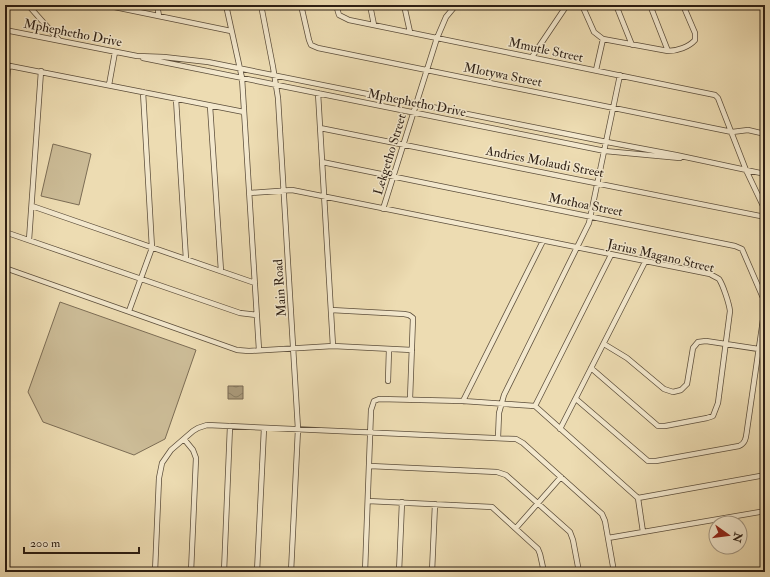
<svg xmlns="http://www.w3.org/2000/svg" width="770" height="577" viewBox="0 0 770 577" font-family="'IM FELL Double Pica',serif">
<defs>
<pattern id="water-waves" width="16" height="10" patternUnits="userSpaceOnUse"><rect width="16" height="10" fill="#ab9b7c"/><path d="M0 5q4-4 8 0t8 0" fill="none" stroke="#8b7e64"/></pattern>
</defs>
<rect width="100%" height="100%" fill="#eddcb2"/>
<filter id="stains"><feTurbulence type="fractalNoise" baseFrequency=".005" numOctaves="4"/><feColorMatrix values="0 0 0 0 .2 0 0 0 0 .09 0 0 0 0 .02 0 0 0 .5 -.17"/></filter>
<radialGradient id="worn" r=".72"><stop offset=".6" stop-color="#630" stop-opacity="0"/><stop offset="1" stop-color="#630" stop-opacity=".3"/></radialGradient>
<!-- garden -->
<path fill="#ccbc97" stroke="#7c6d55" d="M53,144L91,154L79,205L41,196Z
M60,302L196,350L165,439L134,455L43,422L28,392Z"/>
<!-- water -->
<path fill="url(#water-waves)" stroke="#786952" d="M228,386H243V399H228Z"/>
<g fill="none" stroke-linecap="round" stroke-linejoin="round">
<!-- minor casing -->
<g stroke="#5c4e3b" stroke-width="6">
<path id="minor" d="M28,5L59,40
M105,5L231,31
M157,5L159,16
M226,5L242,78L259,350
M261,5L273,67L278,98L298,429L291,572
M301,5L309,40L311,45L318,48L732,132L748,130L765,134
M336,5L339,15L349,20L715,95L718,98L746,170L765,210
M370,5L374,25
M404,5L410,32
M582,5L594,32L603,39L668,51C677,51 689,47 695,40V33L683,5
M616,5L632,45
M650,5L668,51
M5,30L137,56L164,57L208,62L607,142L676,155L765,174
M532,57L567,5
M143,58L605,151L680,158
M5,65L244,112
M596,70L603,39
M109,85L115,52
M318,93L333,346
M176,99L186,259
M5,105L8,65
M210,106L221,271
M320,128L765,217
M322,162L735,246L742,249L764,300L765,306L747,430C746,437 746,443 739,446L656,461H648L576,399
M250,193L292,190L710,274C713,276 716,277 719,279C723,285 729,303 730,311L718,403L713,416L707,418L665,426H658L591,368
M32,206L255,283
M383,209L437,38L446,17L456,5
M5,232L240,313L257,315
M29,240L41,71
M5,268L237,350L249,351L333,346L412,350
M331,310L404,314L409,315L413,318L410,399
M129,311L152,248L143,92
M604,344L627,358L664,389L673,392L681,390L687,384L693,348L698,342L706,341L765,350
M388,381L389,349
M463,401L543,241
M535,406L611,255
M560,429L645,262
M498,438L499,413L504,395L589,223L620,75
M184,439L193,450L196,458L191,572
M370,466L497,472L506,475L570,532L573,540L579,572
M638,498L765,475
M368,501L492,507L538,549L540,554L544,572
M516,528L561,477
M608,538L765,511
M155,572L159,478L162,463L171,450L193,431L198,428L207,425L516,439L523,443L602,514L605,521L614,572
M224,572L230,426
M257,572L264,428
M365,572L371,410L374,401L379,399L463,401L535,406L638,498L643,532
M399,572L402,502
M432,572L435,504"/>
</g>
<!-- minor -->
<use href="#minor" stroke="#f3e8cd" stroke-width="4.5"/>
</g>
<g text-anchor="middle" stroke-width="3" stroke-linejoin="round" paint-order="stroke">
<!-- street labels -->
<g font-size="13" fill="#2c1e13" stroke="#f3e8cd">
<text transform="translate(73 32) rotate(11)" y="5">Mphephetho Drive</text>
<text transform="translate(546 49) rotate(12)" y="5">Mmutle Street</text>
<text transform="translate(503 74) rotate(11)" y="5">Mlotywa Street</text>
<text transform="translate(417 102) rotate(11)" y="5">Mphephetho Drive</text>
<text transform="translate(389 154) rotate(-73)" y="5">Lekgetho Street</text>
<text transform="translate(545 161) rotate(11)" y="5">Andries Molaudi Street</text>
<text transform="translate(586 204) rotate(11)" y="5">Mothoa Street</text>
<text transform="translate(661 255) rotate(13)" y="5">Jarius Magano Street</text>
<text transform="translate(279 288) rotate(-94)" y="5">Main Road</text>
</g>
</g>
<!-- margin -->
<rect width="770" height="577" fill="none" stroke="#eddcb2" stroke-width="20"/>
<rect x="6" y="6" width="758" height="565" fill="none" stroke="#2c1e13" stroke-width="2"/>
<rect x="10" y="10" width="750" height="557" fill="none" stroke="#2c1e13"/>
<!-- north arrow -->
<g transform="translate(728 535) rotate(104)"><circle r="19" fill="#f3e8cd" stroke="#a39783"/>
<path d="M0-3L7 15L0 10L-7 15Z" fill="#8f2418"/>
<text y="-6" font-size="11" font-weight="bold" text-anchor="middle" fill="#2c1e13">N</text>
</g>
<!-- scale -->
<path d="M24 547v6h115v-6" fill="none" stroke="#2c1e13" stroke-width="2"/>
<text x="30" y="547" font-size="12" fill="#2c1e13" stroke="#f3e8cd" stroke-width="3" paint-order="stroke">200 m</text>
<rect width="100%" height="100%" filter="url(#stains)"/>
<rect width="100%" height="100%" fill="url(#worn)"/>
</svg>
